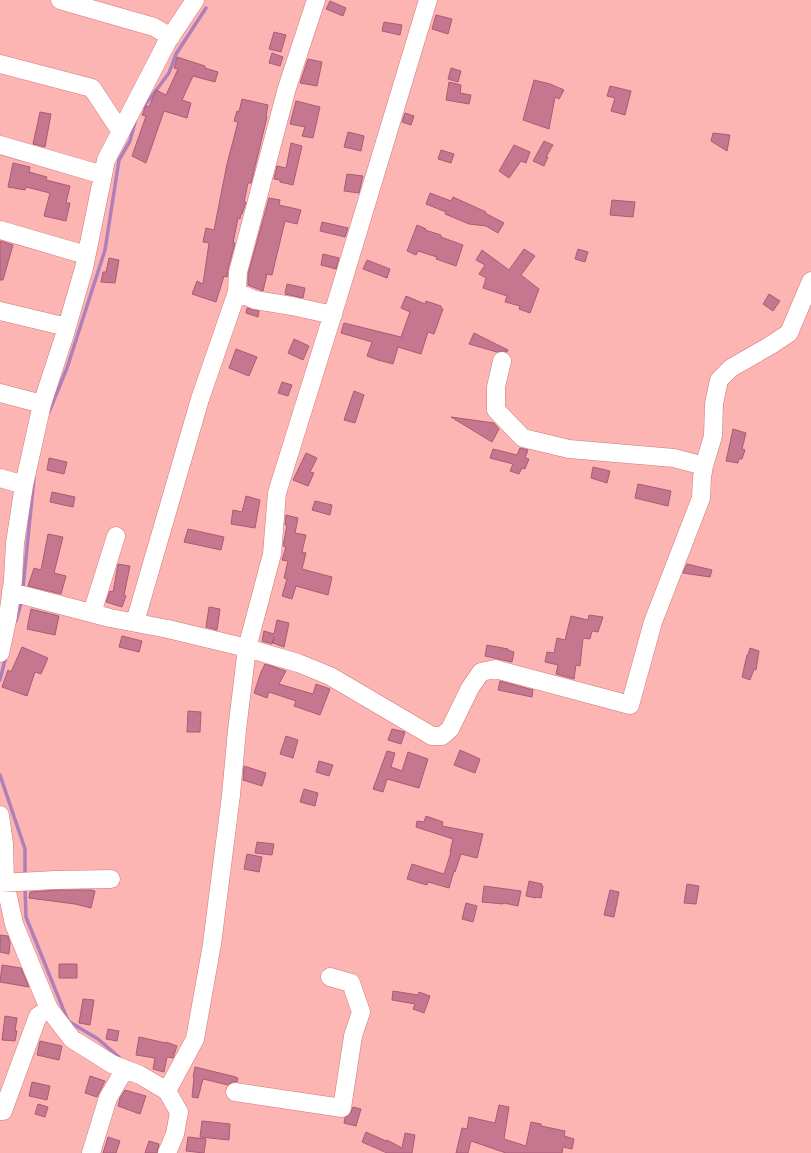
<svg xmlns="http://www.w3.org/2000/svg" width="811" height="1153" viewBox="0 0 811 1153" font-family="Inter,sans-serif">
<rect width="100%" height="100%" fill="#fdb5b4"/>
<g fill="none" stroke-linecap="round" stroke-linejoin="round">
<!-- stream -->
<path stroke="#af7fba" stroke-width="3.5" d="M143,108L169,73L176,54L206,8
M49,412L67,368L105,250L119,160L130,141L135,122
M23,588L34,478
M16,621L22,600
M0,680L6,656
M0,775L25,849V874
M25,887L26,917L68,1021L98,1039L120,1058"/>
</g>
<!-- building -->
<path fill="#c4778f" stroke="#aa5b75" d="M330,1L346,8L343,16L326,9Z
M436,15L452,19L448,34L432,29Z
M384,22L402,25L400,35L382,31Z
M274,32L286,35L281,52L269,49Z
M272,53L283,57L280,66L269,63Z
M177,57L205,66V68L218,72L215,82L193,76L182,100L191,103L187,118L164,111L146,163L132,156L146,116L142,115L146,106L149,107L156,90L166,95L178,69L174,68Z
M308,59L322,62L317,86L300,83Z
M451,68L461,71L458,82L448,79Z
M534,80L550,84L564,90L559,99L555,97L549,129L523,120Z
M449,82L461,85L460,93L471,95L469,104L446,100Z
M610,86L631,91L625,115L611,111L615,98L607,96Z
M242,99L268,105L266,116L267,117L251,183H248L244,202H246L242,214H241L240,219L238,218L233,243H235L228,269L227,277L224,276L216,302L192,294L197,281L203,284L209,243L203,242L206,228L214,230L227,164L238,122L234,121L237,111L239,112Z
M296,101L320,107L313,138L302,136L305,127L290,124Z
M40,112L51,114L45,147L33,144Z
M405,113L414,116L411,125L402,122Z
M348,132L364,136L361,151L344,147Z
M713,133L730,135L727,151L711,141Z
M544,141L553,145L546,157H548L544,166L533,161Z
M291,143L302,146L293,185L280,182V180L274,179L277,166L286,168Z
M514,145L530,152L526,163L521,161L509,178L499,171Z
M441,150L454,154L451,163L438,159Z
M13,163L30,167L29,172L47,177L46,180L70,186L66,203H70L66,221L44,216L50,193L26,187L25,190L8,187Z
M347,174L363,176L359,193L344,191Z
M430,193L451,201L453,197L486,212L485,213L504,223L498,233L486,226L469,224L445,214L446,212L426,204Z
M269,198L280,200L279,205L301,210L297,224L285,221L272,275L267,274L263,291L248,285V274Z
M612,200L635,202L633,217L610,215Z
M322,222L348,228L345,237L320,231Z
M417,225L426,229L425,230L441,235V237L463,245L456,266L436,259L437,257L418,251L416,255L407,251Z
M0,241L13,245L3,280H0Z
M524,249L535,256L521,275L539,289L530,313L519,309L520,306L505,302L507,296L483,288L486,278L479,274L485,265L476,260L482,250L509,270Z
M578,249L588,252L585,262L575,259Z
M323,254L339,258L336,269L321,265Z
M109,258L119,260L115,283L101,282L103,272H106Z
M367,260L390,269L387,278L363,269Z
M287,284L305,288L303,298L285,294Z
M769,294L780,301L773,311L763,304Z
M406,296L425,304L426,301L441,306V308L443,309L434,334L428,332L421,354L398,347L393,364L378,360L367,356L372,342L341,333L344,323L401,337L410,312L401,308Z
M247,308L259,311L258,317L246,313Z
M474,333L508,350L507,352L504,351L497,352L469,344Z
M294,339L309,346L303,360L288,353Z
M236,349L257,357L249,376L229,368Z
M282,382L292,385L288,396L278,393Z
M354,391L364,395L355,423L344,420Z
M451,417L494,423L499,429L492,442Z
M733,429L746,433L742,449L745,450L742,459H739L738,463L726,461Z
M520,448L528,450L525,458L529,459L525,469L522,468L519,474L510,471L513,464L490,458L493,449L517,455Z
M306,453L317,458L310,472L314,473L308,486L293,480Z
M49,458L67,462L64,474L47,470Z
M593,467L610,471L607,483L591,478Z
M638,484L671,491L668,506L635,498Z
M52,492L75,497L73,507L50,502Z
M246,496L260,500L255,528L231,524L233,510L242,512Z
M315,501L332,505L330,515L312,510Z
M286,515L298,518L295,533L306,535L302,552L306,553L302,569L332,577L328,595L296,586L292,599L282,596L287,579L284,578L288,561L282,560L286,547L283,546L287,525H285Z
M188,529L224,537L221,550L184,542Z
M48,534L63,537L54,573L66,576L61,594L28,586L34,568L41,570Z
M118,564L130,566L124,595L126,596L122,607L106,602L110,591L113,592Z
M687,564L712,570L710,577L683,573Z
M209,607L220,609L217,630L206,627Z
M31,609L59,616L55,635L27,629Z
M589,615L603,617L598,632L592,631L590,639L583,638L580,666L576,665L574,679L556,674L558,665L545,662L547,652L554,653L557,638L565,640L571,616L588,620Z
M277,620L289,623L284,647L273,643L274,637L272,644L262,641L264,631L274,634Z
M122,636L142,641L139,652L119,647Z
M487,645L508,649V650L514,652L512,662L485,656Z
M22,647L48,658L41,674L35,672L27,696L2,687L8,670L11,672Z
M750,648L759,651L756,670L754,669L750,680L742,677L747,655H748Z
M265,664L286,671L279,684L313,694L316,684L330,689L320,715L294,706L296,701L269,692L267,698L254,693L261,672Z
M500,681L533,690L532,697L498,690Z
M188,711L201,712L200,732H187Z
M392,729L405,732L401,744L388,740Z
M286,736L298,740L293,758L280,754Z
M460,750L480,759L475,773L454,765Z
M387,751L395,753L391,767L402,771L408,752L428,759L419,788L387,779L383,792L373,789Z
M319,761L333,765L329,776L316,772Z
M244,766L266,773L262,786L243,780Z
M304,789L318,793L315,806L300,802Z
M426,816L443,822L442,826L483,834L477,858L461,854L455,872L454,871L449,888L428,882L427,885L407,879L412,864L444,874L451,852H450L453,839L416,827L417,821L424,822Z
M257,842L274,844L272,855L255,853Z
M247,854L262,857L259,872L244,869Z
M529,881L542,884L541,886H543L541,898L536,897V898L526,896Z
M687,884L699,886L696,904L684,903Z
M484,886L521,891L518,906L504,903L503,904L482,902Z
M57,890H92L95,891L91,908L75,904L29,898L30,892Z
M610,890L619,892L614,917L604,915Z
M466,903L477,906L473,922L462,919Z
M0,935L8,936L10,943L9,954L0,952Z
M59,964H77V978H59Z
M2,965L21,968L29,987L0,982Z
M393,991L418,995L419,992L430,996L424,1013L413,1009L415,1004L392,1000Z
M83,999L94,1000L90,1025L79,1023Z
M5,1016L17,1018L15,1031H17L15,1041L2,1040Z
M108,1029L119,1031L117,1041L106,1039Z
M139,1037L166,1043V1042L177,1046L173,1058L167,1057L164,1072L153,1069L155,1058L136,1055Z
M40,1041L62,1046L59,1060L37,1055Z
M195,1067L236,1077V1078H238L237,1082H232L228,1085L203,1079L198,1098L192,1097L194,1077H193Z
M90,1076L105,1081L97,1097L85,1093Z
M32,1082L50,1086L47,1100L29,1096Z
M125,1090L146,1096L140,1114L118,1106L120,1098Z
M38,1104L48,1107L45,1117L35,1114Z
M499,1105L509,1107L504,1139L526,1146L531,1122L541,1124V1126L565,1131L564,1136L574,1139L572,1149L563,1147L562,1153H506L471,1141L468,1153H456L462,1128L467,1129L469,1117L495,1123Z
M353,1107L361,1109L356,1126L344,1123L345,1118L350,1114Z
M202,1121L230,1124L229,1140L200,1137Z
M366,1132L386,1141L387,1140L402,1148L405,1133L415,1135L412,1153H387L362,1142Z
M108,1137L120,1141L116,1153H103Z
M188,1137L206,1139L204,1153L186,1151Z
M149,1141L159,1144L157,1153H145Z"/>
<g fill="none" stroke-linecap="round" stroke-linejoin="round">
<!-- minor casing -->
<g stroke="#ce797a" stroke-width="19">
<path id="minor" d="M60,0L154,27L171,37
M0,64L92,88L121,132
M0,145L103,175
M0,230L86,255
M237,292L255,300L292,306L333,315
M0,311L67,327
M502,361L496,387V410L523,438L569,449L674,458L704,466
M0,393L42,404
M0,478L24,485
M11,592L110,618L168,629L247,648L298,663L330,676L432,736H442L450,729L470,688L481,672L495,669L630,705L653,622L701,498L702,477L704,466L713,436L714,404L719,380L731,368L771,345L789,333L811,281
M92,613L116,536
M135,622L200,399L237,292L238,272L287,88L316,0
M0,653L8,616L13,580L15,543L24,485L42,404L64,337L84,268L106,160L167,42L195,0
M0,815L4,844L5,883L14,924L49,1009L72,1039L112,1064L140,1075L167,1091L179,1112L175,1134L167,1153
M0,883L55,880L111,879
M167,1091L195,1039L212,944L231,795L237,730L247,648L272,554L277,493L339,294L428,0
M235,1092L342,1108L353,1036L361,1012L351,983L330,977
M0,1111H3L38,1016L49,1009
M91,1153L108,1098L125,1069"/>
</g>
<!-- minor -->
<use href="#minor" stroke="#fff" stroke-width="18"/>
</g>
</svg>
